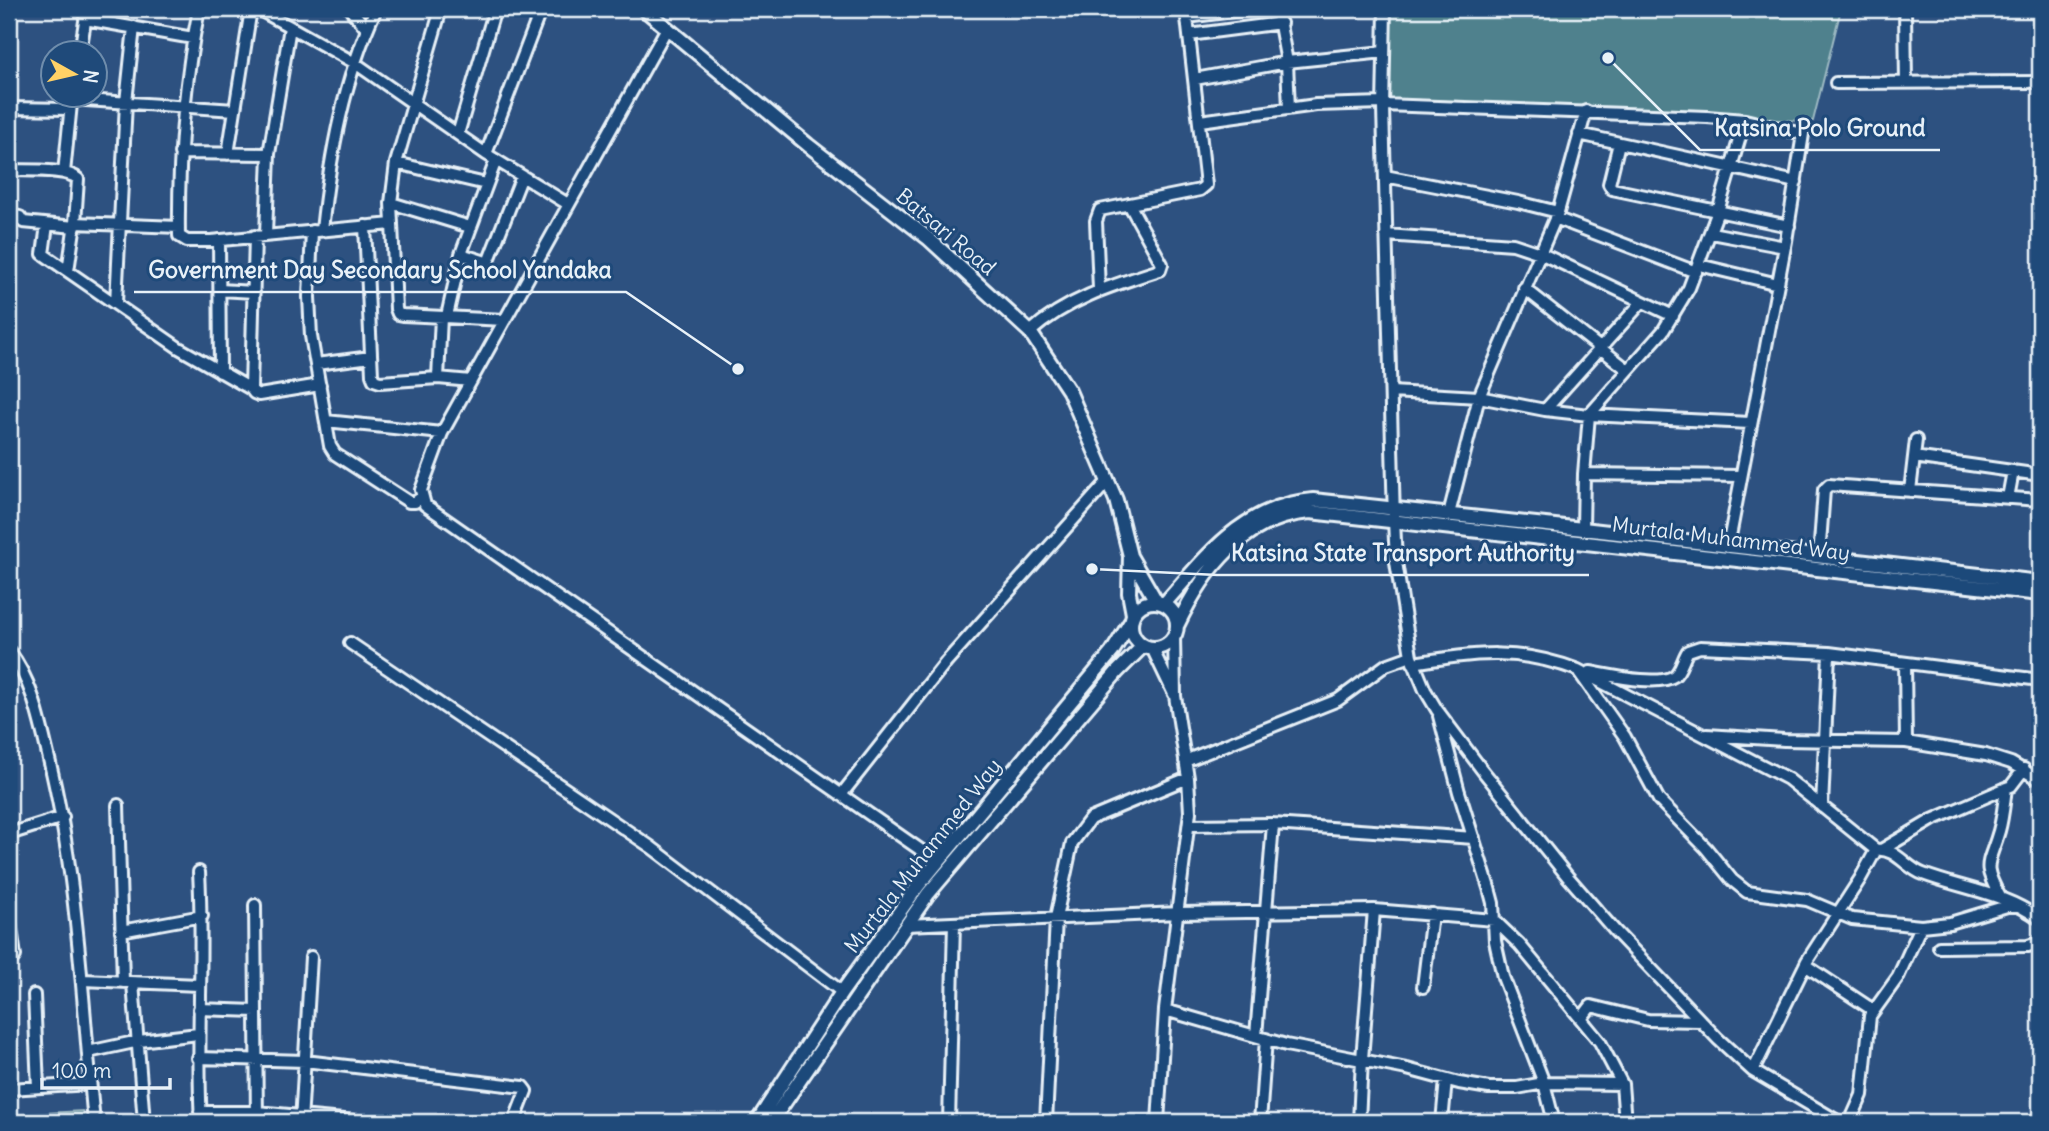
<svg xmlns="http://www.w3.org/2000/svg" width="2049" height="1131" viewBox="0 0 2049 1131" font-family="Delius,sans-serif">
<rect width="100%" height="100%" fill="#2d5180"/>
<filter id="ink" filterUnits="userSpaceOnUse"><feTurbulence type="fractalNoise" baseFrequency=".0143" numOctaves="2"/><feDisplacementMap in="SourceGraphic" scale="14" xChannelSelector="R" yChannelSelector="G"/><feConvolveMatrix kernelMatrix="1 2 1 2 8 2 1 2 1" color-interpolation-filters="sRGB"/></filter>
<g filter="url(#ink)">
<!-- green -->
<path fill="#4f818d" stroke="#9cb9c2" stroke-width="2" d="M1390,9H1841L1813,121L1383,108Z
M83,1111L84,1122H9V1115Z"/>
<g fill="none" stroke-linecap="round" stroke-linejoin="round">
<!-- minor casing -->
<g stroke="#e8f1f8" stroke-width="16">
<path id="minor" d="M199,9C184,84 178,160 179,236L187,241H211L392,224
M258,9L355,63L486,154L568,204
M350,9L367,29
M441,9L396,163L391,203L396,309L398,314L403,315L505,320
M1277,9L1287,62L1289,109
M1385,9L1383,108L1394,520L1396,562L1411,656L1425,690L1437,710L1483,771L1568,877L1615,931L1718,1039L1753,1071L1839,1122
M1905,9L1906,83
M1187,17L1249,9
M85,19L193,38
M667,28L442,433L421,490L425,505L938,862
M1189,35L1281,23
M80,52L87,9
M1195,79L1287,62L1384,52
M1836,83L2040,82
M71,99L235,110
M1383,105L1707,117L1745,120L1803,134L1786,241L1728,547
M9,108L70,109
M1200,121L1316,105L1383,103
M458,134L495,9
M1579,134L1796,182
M1619,143L1609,184L1612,189L1789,226
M180,153L269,154
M228,154L251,9
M486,154L541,9
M396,163L486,184
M9,170C25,171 67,168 78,179L75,223L68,271
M64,173L72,94
M1385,176L1518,202L1558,212
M391,203L470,227
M9,215L20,217L23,222L75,227
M1555,218L1696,272
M75,223L179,227
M47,225L43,254L179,348L251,389L254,393L259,395L320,385
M365,226L372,375L374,380L380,382L438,378L471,381
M322,230C330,155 344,78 376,9
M312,231L309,297L311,336L330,446L335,454L409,502H415L422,497
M1711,233L1785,247
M266,235L269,154L290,27
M1386,235L1513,244L1540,253L1673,316
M219,240L220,372
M461,254L486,262L489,260L522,176
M1699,265L1778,284
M1524,288L1628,370
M1099,289L1096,221L1100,210L1200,190L1206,185L1186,9
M220,290L254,292
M116,303L126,102L134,27
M447,316L461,254L496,160
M1030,332C1067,299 1113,285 1160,270L1162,264L1129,204
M316,364L371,357
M438,378L441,317
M251,389L255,236
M1391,392L1479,397L1545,410L1589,415L1750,423
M1545,410L1642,302
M326,421L442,433
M1914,457L2040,475
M1584,474L1741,476
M1910,491L1916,440
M2008,498L2013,471
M1449,514L1479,397L1558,212L1586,111
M1583,529L1584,474L1589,415L1663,331L1689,288L1718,211L1745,120
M1819,557L1824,490L1829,485L2040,500
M350,643L651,847L842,992
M1152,648L1174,694
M9,651C33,682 40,722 49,759C78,878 82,1001 94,1122
M1413,663C1476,653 1517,647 1578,670L1788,779L1876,850C1895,847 1906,868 1923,874C1963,889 2005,893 2040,919
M1905,663L1906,742
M1579,672L1625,737L1659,800L1706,848L1732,880L1747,892L1807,900L1852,919L1921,926L1950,923L2007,906H2018
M1590,672C1609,675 1658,687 1674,676C1681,671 1683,658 1688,651L1700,647L1829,653L2040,680
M2040,701L2038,733L2040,736
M1439,716L1459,792L1489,888L1493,903L1495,941L1503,977L1544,1083L1554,1122
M1707,735L1784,740L1906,742L1986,755L2011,763L2040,780
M1185,761L1338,700L1386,665L1411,656
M841,795L946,662L1108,481
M118,805L123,982
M1822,807L1829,653
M1189,825L1273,824L1474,838
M9,834L63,817
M1883,849L1932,820L2011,786L2024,769
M199,872C204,956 196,1039 201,1122
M2000,897C1981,862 1989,866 1999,831C2003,817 2004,802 2006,788
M255,905L257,1122
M9,915L15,956L9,961
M906,925L1179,913L1374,910L1494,920L1519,944L1600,1042L1622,1084L1625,1122
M121,931L202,916
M1939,947L2028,946L2038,943L2040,939
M1805,965L1873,1010
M83,980L199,985
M133,983L144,1122
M1423,987L1432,914
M34,995L38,1087
M199,1009L256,1011
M1165,1010L1286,1045L1407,1069L1459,1083L1489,1088H1517L1544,1083L1622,1084
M1581,1019L1591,1006L1648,1020L1701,1021
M1256,1036L1273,824
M88,1052L139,1041L198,1034
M198,1058L305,1061L523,1087L526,1091L514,1122
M1753,1071L1807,961L1860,879L1876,850
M9,1089L90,1084
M200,1112H257L365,1122
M301,1122L311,957
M949,1122L954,923
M1046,1122L1056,918L1072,843L1090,819L1188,778
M1158,1122L1165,1010L1190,812L1188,778L1175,696L1174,635
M1260,1122L1266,1039
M1359,1122L1362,1059L1374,910
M1442,1122L1446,1080
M1850,1122L1862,1095L1870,1016L1898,977L1921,926"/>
</g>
<!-- major casing -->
<g stroke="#e8f1f8" stroke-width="18">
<path id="major" d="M644,9L808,145L929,239L1030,332L1069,391L1116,500L1130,556L1156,601
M1130,556L1129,593L1133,614
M1131 625a23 23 0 1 1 46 0a23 23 0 1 1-46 0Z
M1164,604C1208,555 1243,506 1313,500L1583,529L2040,582
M1177,626C1204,569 1243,518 1310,512L2040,594
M757,1122L842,992L918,886L1112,652L1130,623
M771,1122L928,894L1117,672L1143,646"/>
</g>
<!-- minor -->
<use href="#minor" stroke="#1f4a7a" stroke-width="10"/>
<!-- major -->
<use href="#major" stroke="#1f4a7a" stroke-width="12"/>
</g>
</g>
<g text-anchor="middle" stroke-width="6" stroke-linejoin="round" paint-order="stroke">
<!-- street labels -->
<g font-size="21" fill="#e8f1f8" stroke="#1f4a7a">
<text transform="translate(946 232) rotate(40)" y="7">Batsari Road</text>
<text transform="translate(1731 539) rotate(7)" y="7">Murtala Muhammed Way</text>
<text transform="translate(923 856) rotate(-52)" y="7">Murtala Muhammed Way</text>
</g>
</g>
<!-- callouts -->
<path fill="none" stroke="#e8f1f8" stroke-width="2.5" d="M1608 58L1700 150H1940M738 369L626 292H134M1092 569L1217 575H1589"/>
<g fill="#e8f1f8" stroke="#1f4a7a" stroke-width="2.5">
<circle cx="1608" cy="58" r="7"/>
<circle cx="738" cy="369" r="7"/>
<circle cx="1092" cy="569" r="7"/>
</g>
<g font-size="23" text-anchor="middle" font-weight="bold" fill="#e8f1f8" stroke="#1f4a7a" stroke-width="6" stroke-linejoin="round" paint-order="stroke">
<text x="1820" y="136">Katsina Polo Ground</text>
<text x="380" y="278">Government Day Secondary School Yandaka</text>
<text x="1403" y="561">Katsina State Transport Authority</text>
</g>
<!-- margin -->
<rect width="2049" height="1131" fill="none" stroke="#1f4a7a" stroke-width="35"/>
<rect x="18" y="18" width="2014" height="1096" fill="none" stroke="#e8f1f8" stroke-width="2.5" filter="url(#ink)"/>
<!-- north arrow -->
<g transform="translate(74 74) rotate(98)"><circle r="33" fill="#1f4a7a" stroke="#6f8dac" stroke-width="2"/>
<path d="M0-5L12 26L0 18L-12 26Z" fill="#ffd166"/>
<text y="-10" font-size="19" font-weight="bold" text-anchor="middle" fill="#e8f1f8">N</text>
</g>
<!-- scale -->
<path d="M42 1078v10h128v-10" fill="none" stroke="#e8f1f8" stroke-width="3.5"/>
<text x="52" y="1078" font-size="21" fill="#e8f1f8" stroke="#1f4a7a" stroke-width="5" paint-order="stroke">100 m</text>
</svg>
